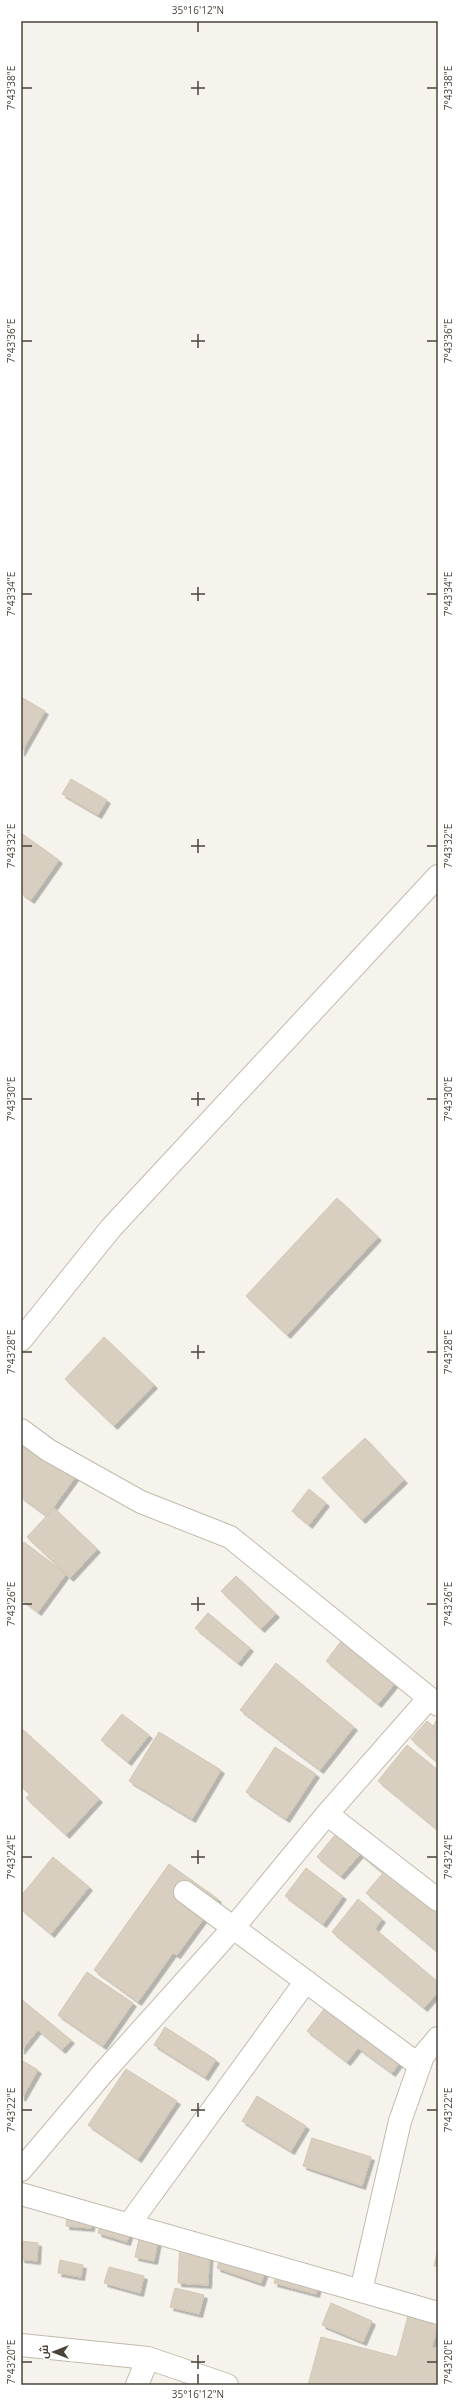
<svg xmlns="http://www.w3.org/2000/svg" width="459" height="2406" viewBox="0 0 459 2406" font-family="'Open Sans',Cairo,sans-serif">
<defs>
<filter id="shadow"><feDropShadow dx="3.5" dy="3.5" stdDeviation="0" flood-color="#0004"/></filter>
</defs>
<rect width="100%" height="100%" fill="#f6f3ec"/>
<!-- building -->
<path fill="#d8cfc1" stroke="#d3c7b4" filter="url(#shadow)" d="M21,697L45,711L21,753Z
M71,779L107,800L98,815L62,794Z
M21,833L59,860L31,900L21,893Z
M337,1198L378,1237L287,1335L246,1296Z
M104,1337L154,1385L114,1426L65,1379Z
M21,1429L79,1472L47,1516L21,1497Z
M365,1438L404,1480L362,1520L322,1478Z
M309,1489L326,1503L309,1525L292,1511Z
M54,1508L97,1549L70,1578L27,1537Z
M24,1542L66,1574L38,1612L21,1599V1546Z
M236,1576L276,1614L261,1629L221,1591Z
M208,1613L250,1648L238,1663L195,1628Z
M352,1627L405,1671L378,1704L326,1661Z
M276,1663L354,1727L320,1770L240,1710Z
M122,1714L149,1735L128,1762L101,1740Z
M438,1717V1730L433,1727Z
M427,1721L438,1730V1763L411,1739Z
M21,1728L99,1799L66,1835L26,1798L30,1794L21,1786Z
M159,1732L221,1770L192,1819L129,1781Z
M407,1745L438,1770V1830L378,1781Z
M275,1747L316,1774L286,1819L246,1792Z
M348,1819L438,1892V1952L366,1893L383,1873L360,1854L341,1876L317,1857Z
M53,1857L89,1887L51,1934L21,1909V1896Z
M169,1864L218,1899L177,1955L173,1953L138,2002L94,1970Z
M306,1868L343,1896L323,1924L285,1896Z
M358,1899L382,1919L375,1929L438,1982V1992L424,2008L332,1932Z
M87,1972L133,2003L103,2046L58,2015Z
M335,1995L408,2051L392,2073L358,2048L347,2062L307,2031Z
M21,1999L71,2040L62,2050L38,2030L21,2051Z
M165,2027L216,2060L205,2077L154,2045Z
M21,2060L38,2070L22,2098L21,2097Z
M126,2069L177,2101L138,2159L88,2125Z
M257,2096L306,2126L291,2151L242,2121Z
M312,2138L371,2157L362,2186L303,2166Z
M68,2209L92,2211L91,2228L66,2226Z
M104,2214L133,2222L127,2242L98,2233Z
M142,2226L160,2231L154,2261L135,2257Z
M180,2240L210,2242L208,2285L178,2283Z
M21,2241L38,2243L37,2261L21,2259Z
M224,2248L268,2263L261,2283L217,2268Z
M438,2249V2266H434Z
M60,2260L83,2265L81,2277L58,2273Z
M279,2266L321,2277L316,2294L274,2283Z
M109,2267L144,2276L140,2293L104,2283Z
M175,2288L204,2295L199,2314L170,2307Z
M412,2301L438,2307V2325L432,2347L438,2349V2385H308L321,2337L397,2357Z
M331,2303L372,2321L363,2342L322,2325Z"/>
<g fill="none" stroke-linecap="round" stroke-linejoin="round">
<!-- street casing -->
<g stroke="#c2bbae" stroke-width="24">
<path id="street" d="M21,1340L111,1228L438,876
M21,1430L48,1450L141,1502L230,1537L438,1705
M327,1814L438,1900
M185,1892L419,2065
M21,2170L103,2073L234,1927L327,1814L429,1698
M21,2194L438,2313
M130,2223L306,1981
M361,2291L400,2121L423,2056L438,2038
M21,2345L148,2358L227,2385
M137,2385L148,2358"/>
</g>
<!-- street -->
<use href="#street" stroke="#fff" stroke-width="22"/>
</g>
<!-- ticks -->
<path fill="none" stroke="#4b4439" stroke-width="1.5" d="M198,22V32M198,81V95M22,88H32M191,88H205M427,88H437M198,334V348M22,341H32M191,341H205M427,341H437M198,587V601M22,594H32M191,594H205M427,594H437M198,839V853M22,846H32M191,846H205M427,846H437M198,1092V1106M22,1099H32M191,1099H205M427,1099H437M198,1345V1359M22,1352H32M191,1352H205M427,1352H437M198,1597V1611M22,1604H32M191,1604H205M427,1604H437M198,1850V1864M22,1857H32M191,1857H205M427,1857H437M198,2103V2117M22,2110H32M191,2110H205M427,2110H437M198,2355V2369M22,2362H32M191,2362H205M427,2362H437M198,2374V2384"/>
<!-- border -->
<rect width="459" height="2406" fill="none" stroke="#ffffff" stroke-width="44"/>
<!-- north arrow -->
<g transform="translate(54 2352) rotate(270)" stroke="#ffffff" stroke-width="3" paint-order="stroke">
<path d="M0-3L7 15L0 10L-7 15Z" fill="#4b4439"/>
<text y="-6" font-size="11" font-weight="bold" text-anchor="middle" fill="#4b4439">ش</text>
</g>
<rect x="22" y="22" width="415" height="2362" fill="none" stroke="#4b4439" stroke-width="1.5"/>
<g font-size="10" text-anchor="middle" fill="#4b4439">
<text x="198" y="14">35°16'12"N</text>
<text transform="translate(448 88) rotate(-90)" y="4">7°43'38"E</text>
<text transform="translate(11 88) rotate(-90)" y="4">7°43'38"E</text>
<text transform="translate(448 341) rotate(-90)" y="4">7°43'36"E</text>
<text transform="translate(11 341) rotate(-90)" y="4">7°43'36"E</text>
<text transform="translate(11 594) rotate(-90)" y="4">7°43'34"E</text>
<text transform="translate(448 594) rotate(-90)" y="4">7°43'34"E</text>
<text transform="translate(11 846) rotate(-90)" y="4">7°43'32"E</text>
<text transform="translate(448 846) rotate(-90)" y="4">7°43'32"E</text>
<text transform="translate(11 1099) rotate(-90)" y="4">7°43'30"E</text>
<text transform="translate(448 1099) rotate(-90)" y="4">7°43'30"E</text>
<text transform="translate(11 1352) rotate(-90)" y="4">7°43'28"E</text>
<text transform="translate(448 1352) rotate(-90)" y="4">7°43'28"E</text>
<text transform="translate(11 1604) rotate(-90)" y="4">7°43'26"E</text>
<text transform="translate(448 1604) rotate(-90)" y="4">7°43'26"E</text>
<text transform="translate(11 1857) rotate(-90)" y="4">7°43'24"E</text>
<text transform="translate(448 1857) rotate(-90)" y="4">7°43'24"E</text>
<text transform="translate(448 2110) rotate(-90)" y="4">7°43'22"E</text>
<text transform="translate(11 2110) rotate(-90)" y="4">7°43'22"E</text>
<text transform="translate(448 2362) rotate(-90)" y="4">7°43'20"E</text>
<text transform="translate(11 2362) rotate(-90)" y="4">7°43'20"E</text>
<text x="198" y="2398">35°16'12"N</text>
</g>
</svg>
